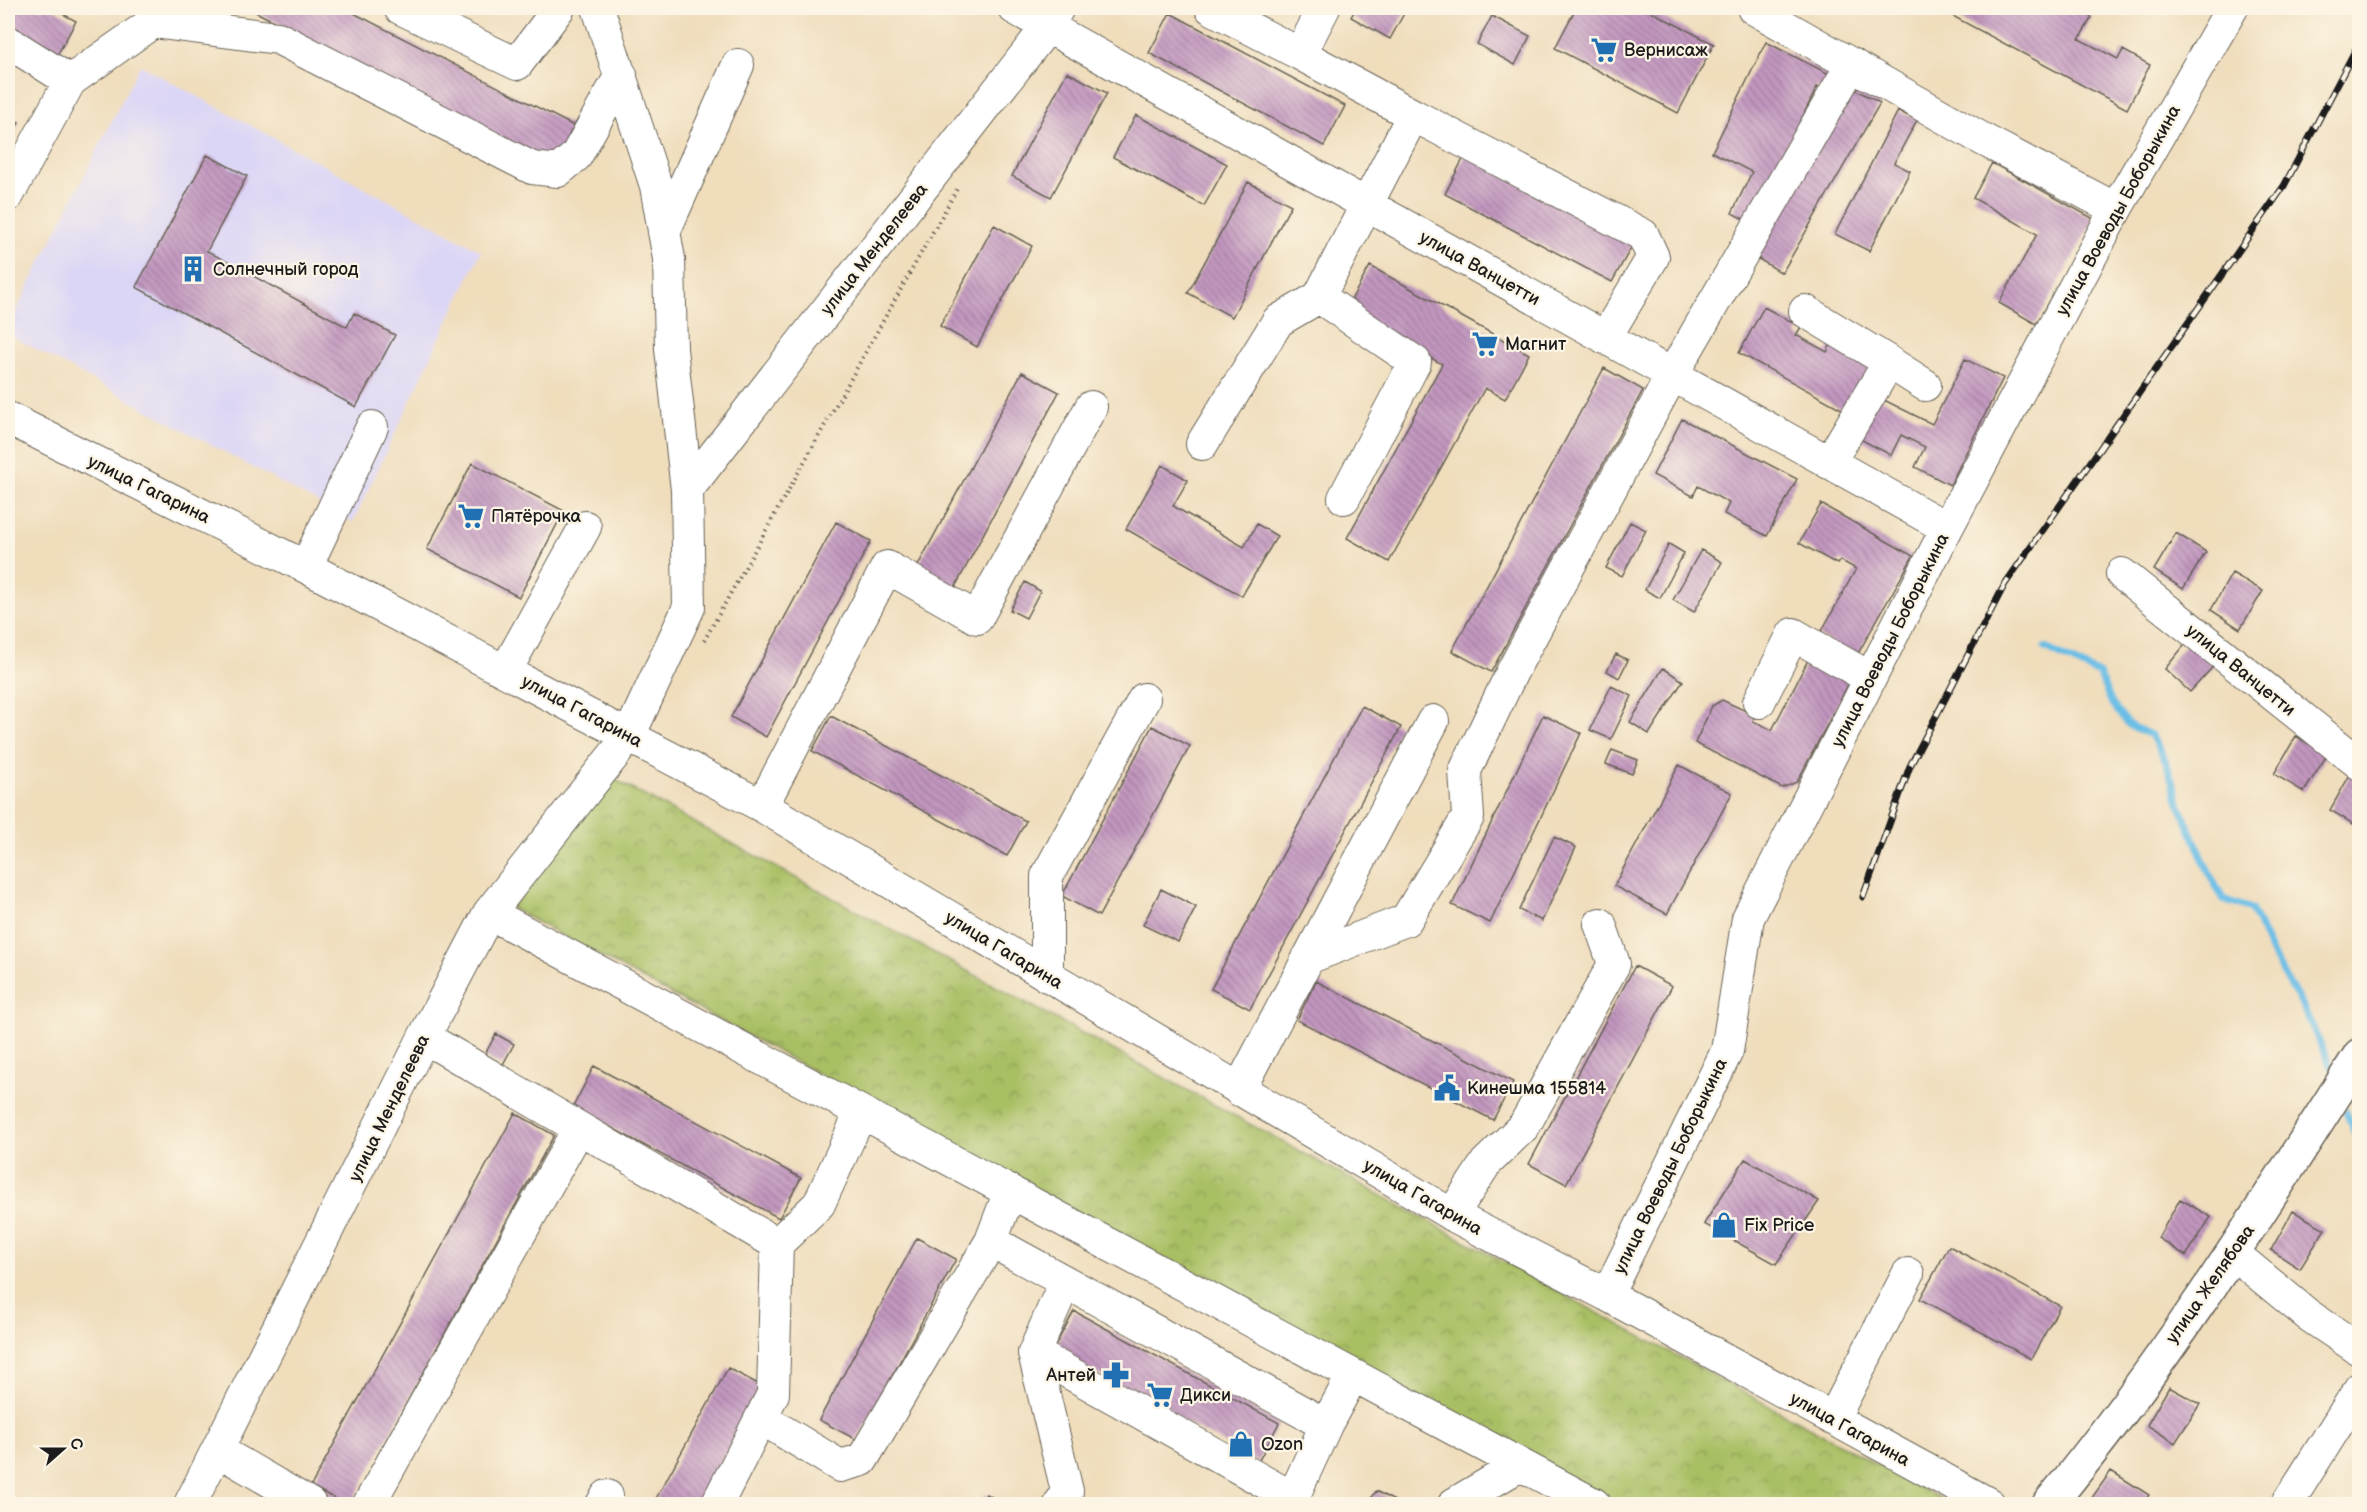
<svg xmlns="http://www.w3.org/2000/svg" width="2367" height="1512" viewBox="0 0 2367 1512" font-family="'Balsamiq Sans',sans-serif">
<defs>
<pattern id="park-crowns" width="20" height="18" patternUnits="userSpaceOnUse" patternTransform="scale(1.5)"><rect width="20" height="18" fill="#a9bf64"/><path d="M2 6a3 3 0 1 1 6 0M12 15a3 3 0 1 1 6 0" fill="none" stroke="#899a52"/></pattern>
<pattern id="building-back-hatch" width="6" height="6" patternUnits="userSpaceOnUse" patternTransform="scale(1.5)"><rect width="6" height="6" fill="#c297c0"/><path d="M-1 5l2 2M0 0l6 6M5-1l2 2" fill="none" stroke="#9d7a9b"/></pattern>
</defs>
<rect width="100%" height="100%" fill="#fcf5e5"/>
<filter id="ink" filterUnits="userSpaceOnUse"><feTurbulence type="fractalNoise" baseFrequency=".0167" numOctaves="2"/><feDisplacementMap in="SourceGraphic" scale="12" xChannelSelector="R" yChannelSelector="G"/><feConvolveMatrix kernelMatrix="1 2 1 2 8 2 1 2 1" color-interpolation-filters="sRGB"/></filter>
<filter id="wash" filterUnits="userSpaceOnUse"><feTurbulence type="fractalNoise" baseFrequency=".008" numOctaves="4" result="noise"/><feDisplacementMap in="SourceGraphic" scale="24" xChannelSelector="R" yChannelSelector="G"/><feGaussianBlur stdDeviation="1.35" result="paint"/><feColorMatrix in="noise" values="0 0 0 0 0 0 0 0 0 0 0 0 0 0 0 0 0 1.4 0 .05"/><feComposite in="paint" operator="in"/></filter>
<g filter="url(#wash)">
<rect width="100%" height="100%" fill="#efddbc"/>
<!-- built -->
<path fill="#dcd6f6" d="M140,65L481,251L353,522L8,334V327Z"/>
<!-- park -->
<path fill="url(#park-crowns)" stroke="#626e40" stroke-width="1.5" d="M610,777L1950,1504H1617L511,908Z"/>
<g fill="none" stroke-linecap="round" stroke-linejoin="round">
<!-- stream -->
<path stroke="#6abee6" stroke-width="7" d="M2045,648L2099,674L2112,704L2129,725L2151,735L2166,762L2180,806L2210,875L2223,899L2251,909L2277,963L2303,1007L2331,1067
M2346,1112L2360,1146"/>
</g>
<g id="blocks">
<!-- building -->
<path fill="url(#building-back-hatch)" d="M8,8H52L76,21L55,59L8,32Z
M248,8H344L574,126L554,165Z
M1356,8H1407L1390,39L1351,17Z
M1576,8H1644L1714,44L1678,113L1555,48Z
M1950,8H2020L2032,14L2036,8H2073L2092,17L2079,39L2118,59L2123,50L2150,65L2127,109L1947,13Z
M1170,13L1345,106L1324,146L1149,53Z
M1492,16L1530,36L1515,65L1477,44Z
M1766,42L1835,77L1828,92L1817,87L1751,223L1732,213L1752,172L1712,152Z
M1067,72L1107,93L1051,197L1012,176Z
M1849,86L1880,103L1782,273L1752,255Z
M1898,111L1917,120L1894,163L1910,171L1869,251L1835,234Z
M1136,115L1227,164L1204,206L1113,157Z
M8,116L19,122L8,143Z
M207,155L247,176L207,251L347,327L354,313L395,335L356,407L136,287Z
M1465,155L1633,244L1612,282L1445,194Z
M1992,163L2094,219L2036,324L1999,303L2037,234L1973,198Z
M1248,182L1291,205L1232,317L1188,293Z
M994,225L1032,246L977,347L940,326Z
M1370,266L1529,354L1505,399L1485,388L1389,562L1347,538L1442,364L1345,311Z
M1764,307L1801,327L1796,335L1827,352L1831,344L1872,366L1847,412L1739,353Z
M1965,359L2003,378L1950,485L1915,467L1925,447L1901,435L1891,455L1854,436L1874,395L1932,424Z
M1604,368L1643,390L1491,672L1452,651Z
M1022,372L1059,392L953,591L915,571Z
M1682,419L1797,479L1767,536L1724,514L1729,503L1698,486L1693,496L1653,475Z
M472,463L564,511L519,597L427,549Z
M1162,465L1188,480L1173,506L1244,547L1257,524L1277,536L1242,596L1126,529Z
M1821,504L1913,556L1856,657L1819,636L1856,569L1840,560L1837,564L1799,543Z
M836,522L871,541L766,737L731,717Z
M1630,522L1646,530L1622,576L1606,568Z
M2176,533L2206,552L2183,589L2154,570Z
M1669,544L1684,553L1660,598L1645,590Z
M1701,550L1722,562L1694,612L1673,600Z
M2232,573L2263,591L2240,629L2211,610Z
M1025,582L1040,591L1026,618L1010,610Z
M2192,636L2219,660L2190,692L2165,669Z
M1616,654L1628,660L1619,678L1607,671Z
M1808,660L1850,681L1797,782L1782,788L1695,743L1712,706L1722,700L1755,715L1753,721L1772,730Z
M1663,668L1683,681L1649,734L1630,722Z
M1611,686L1632,696L1611,739L1590,730Z
M1362,706L1401,727L1250,1009L1211,989Z
M1543,715L1581,733L1490,923L1452,905Z
M831,716L1026,821L1007,856L812,751Z
M1152,726L1190,746L1099,916L1062,896Z
M2296,736L2327,755L2304,792L2274,774Z
M1612,750L1638,760L1632,774L1606,764Z
M1679,765L1732,793L1667,914L1614,886Z
M2351,773L2360,778V828L2330,810Z
M1554,837L1576,847L1542,921L1519,910Z
M1161,889L1196,907L1178,942L1143,925Z
M1635,966L1672,986L1566,1184L1529,1164Z
M1316,981L1513,1082L1493,1120L1297,1020Z
M496,1034L514,1044L502,1066L484,1056Z
M594,1066L801,1178L779,1218L573,1107Z
M515,1113L554,1135L351,1504H345L311,1486Z
M1745,1159L1819,1201L1776,1264L1704,1224Z
M2180,1199L2211,1217L2186,1256L2158,1238Z
M2293,1211L2325,1229L2300,1269L2271,1250Z
M917,1238L956,1259L857,1440L819,1420Z
M1949,1246L2060,1306L2031,1359L1920,1299Z
M1074,1311L1279,1423L1258,1462L1053,1350Z
M728,1368L764,1387L699,1504H653Z
M2169,1387L2200,1404L2175,1443L2147,1425Z
M2111,1471L2149,1495L2143,1504H2100L2091,1499Z
M1376,1491L1400,1504H1368Z
M986,1494L1005,1504H980Z"/>
</g>
</g>
<g filter="url(#ink)">
<use href="#blocks" fill-opacity="0" stroke="#666054" stroke-width="1.5"/>
<g fill="none" stroke-linecap="round" stroke-linejoin="round">
<!-- minor casing -->
<g stroke="#666054" stroke-width="34">
<path id="minor" d="M400,8L517,64L559,8
M1014,8L1947,528
M1211,8L1300,54L1324,8
M1753,8L1984,140L2116,209
M8,42L70,81L8,195
M1300,54L1413,115L1319,297L1415,362L1344,498
M70,81L153,22L278,38L532,168L558,171L576,156L621,75
M1413,115L1643,235L1653,257L1605,338
M664,232L738,65
M1805,311L1889,362L1829,463
M1889,362L1925,385
M8,418L306,567L762,806L1452,1215L1607,1295L1989,1504
M1202,444L1278,321L1319,297
M687,490L1048,26L1058,8
M306,567L372,427
M2122,574L2360,764
M506,670L585,527
M1759,702L1793,634L1870,678
M762,806L887,567L977,618L1091,407
M489,913L1594,1504
M1308,958L1406,920L1468,817L1465,771L1512,672L1672,375L1852,64
M1047,976V876L1144,699
M424,1037L777,1244L773,1394L717,1504
M1239,1090L1433,721
M1010,1191L991,1241L1326,1425L1353,1375
M1452,1215L1486,1163L1524,1126L1614,964L1600,924
M777,1244L819,1204L861,1112
M2234,1254L2308,1315L2360,1350
M1607,1295L1727,1051L1748,918L1947,528L2116,209L2232,8
M1034,1353L1293,1498
M761,1418L840,1466L862,1460L991,1241
M1833,1419L1908,1274
M219,1451L310,1504
M190,1504L424,1037L489,913L629,736L689,607L687,490L671,349L669,259L656,186L598,8
M369,1504L579,1128
M602,1504L607,1496
M1060,1504L1067,1491L1034,1353L1065,1282
M1290,1504L1326,1425
M1454,1504L1520,1465
M2287,1504L2360,1388"/>
</g>
<!-- major casing -->
<g stroke="#666054" stroke-width="36">
<path id="major" d="M2049,1504C2165,1364 2262,1209 2360,1055"/>
</g>
<!-- path -->
<path stroke="#666054" stroke-width="4" stroke-dasharray="1.5 4.5" stroke-linecap="butt" d="M704,641L957,189"/>
<!-- minor -->
<use href="#minor" stroke="#fff" stroke-width="32"/>
<!-- major -->
<use href="#major" stroke="#fff" stroke-width="33"/>
<!-- rail casing -->
<g stroke="#1c1c1c" stroke-width="7">
<path id="rail" d="M1863,897L1910,766L2005,584L2284,186L2360,41"/>
</g>
<!-- rail -->
<use href="#rail" stroke="#fcf5e5" stroke-width="4.5" stroke-dasharray="14" stroke-linecap="butt"/>
</g>
</g>
<!-- icons -->
<defs>
<g id="supermarket-bare" transform="scale(2.07)"><path d="M-6-5.5h2.5l.6 2H6L4.5 2H-2.5L-4.4-4H-6ZM-1.5 3.2a1.3 1.3 0 1 0 .1 0ZM3 3.2a1.3 1.3 0 1 0 .1 0Z" fill="#1f6fb2" stroke="#fcf5e5" stroke-width="2.5" paint-order="stroke"/></g>
<g id="building-bare" transform="scale(2.07)"><path d="M-4-6H4V6H1V3H-1V6H-4ZM-2.5-4.3h1.7v1.8h-1.7ZM.8-4.3h1.7v1.8H.8ZM-2.5-1h1.7V.8h-1.7ZM.8-1h1.7V.8H.8Z" fill="#1f6fb2" stroke="#fcf5e5" stroke-width="2.5" paint-order="stroke"/></g>
<g id="civic-bare" transform="scale(2.07)"><path d="M-.6-6.5H3V-4.5H.6V-3L4-1V1h2V6H-6V1h2V-1L-.6-3ZM-1.2 2.5V6h2.4V2.5Z" fill="#1f6fb2" stroke="#fcf5e5" stroke-width="2.5" paint-order="stroke"/></g>
<g id="shop-bare" transform="scale(2.07)"><path d="M-5-2.5h2.3a2.7 3.5 0 0 1 5.4 0H5L5.5 6h-11ZM-1.5-2.5h3a1.5 2.3 0 0 0-3 0Z" fill="#1f6fb2" stroke="#fcf5e5" stroke-width="2.5" paint-order="stroke"/></g>
<g id="pharmacy-bare" transform="scale(2.07)"><path d="M-2-6h4v4h4v4h-4v4h-4v-4h-4v-4h4Z" fill="#1f6fb2" stroke="#fcf5e5" stroke-width="2.5" paint-order="stroke"/></g>
</defs>
<g fill-rule="evenodd">
<use href="#supermarket-bare" x="1604" y="50"/>
<use href="#building-bare" x="193" y="269"/>
<use href="#supermarket-bare" x="1485" y="344"/>
<use href="#supermarket-bare" x="471" y="516"/>
<use href="#civic-bare" x="1447" y="1088"/>
<use href="#shop-bare" x="1724" y="1225"/>
<use href="#pharmacy-bare" x="1116" y="1375"/>
<use href="#supermarket-bare" x="1160" y="1395"/>
<use href="#shop-bare" x="1241" y="1444"/>
</g>
<g text-anchor="middle" stroke-width="4.5" stroke-linejoin="round" paint-order="stroke">
<!-- poi labels -->
<g font-size="18" fill="#1c1c1c" stroke="#fcf5e5" text-anchor="start">
<text x="1624" y="56">Вернисаж</text>
<text x="213" y="275">Солнечный город</text>
<text x="1505" y="350">Магнит</text>
<text x="491" y="522">Пятёрочка</text>
<text x="1467" y="1094">Кинешма 155814</text>
<text x="1744" y="1231">Fix Price</text>
<text x="1096" y="1381" text-anchor="end">Антей</text>
<text x="1180" y="1401">Дикси</text>
<text x="1261" y="1450">Ozon</text>
</g>
<!-- street labels -->
<g font-size="18" fill="#1c1c1c" stroke="#fcf5e5">
<text transform="translate(2118 210) rotate(-61)" y="6">улица Воеводы Боборыкина</text>
<text transform="translate(874 249) rotate(-52)" y="6">улица Менделеева</text>
<text transform="translate(1480 268) rotate(29)" y="6">улица Ванцетти</text>
<text transform="translate(149 489) rotate(26)" y="6">улица Гагарина</text>
<text transform="translate(1890 640) rotate(-63)" y="6">улица Воеводы Боборыкина</text>
<text transform="translate(2241 670) rotate(39)" y="6">улица Ванцетти</text>
<text transform="translate(582 711) rotate(28)" y="6">улица Гагарина</text>
<text transform="translate(1004 950) rotate(31)" y="6">улица Гагарина</text>
<text transform="translate(389 1108) rotate(-64)" y="6">улица Менделеева</text>
<text transform="translate(1670 1166) rotate(-64)" y="6">улица Воеводы Боборыкина</text>
<text transform="translate(1423 1197) rotate(30)" y="6">улица Гагарина</text>
<text transform="translate(2210 1284) rotate(-55)" y="6">улица Желябова</text>
<text transform="translate(1850 1429) rotate(29)" y="6">улица Гагарина</text>
</g>
</g>
<!-- margin -->
<rect width="2367" height="1512" fill="none" stroke="#fcf5e5" stroke-width="30"/>
<!-- north arrow -->
<g transform="translate(63 1449) rotate(69)" stroke="#fcf5e5" stroke-width="4.5" paint-order="stroke">
<path d="M0-4.5L10 22L0 15L-10 22Z" fill="#1c1c1c"/>
<text y="-9" font-size="16" font-weight="bold" text-anchor="middle" fill="#1c1c1c">С</text>
</g>
</svg>
